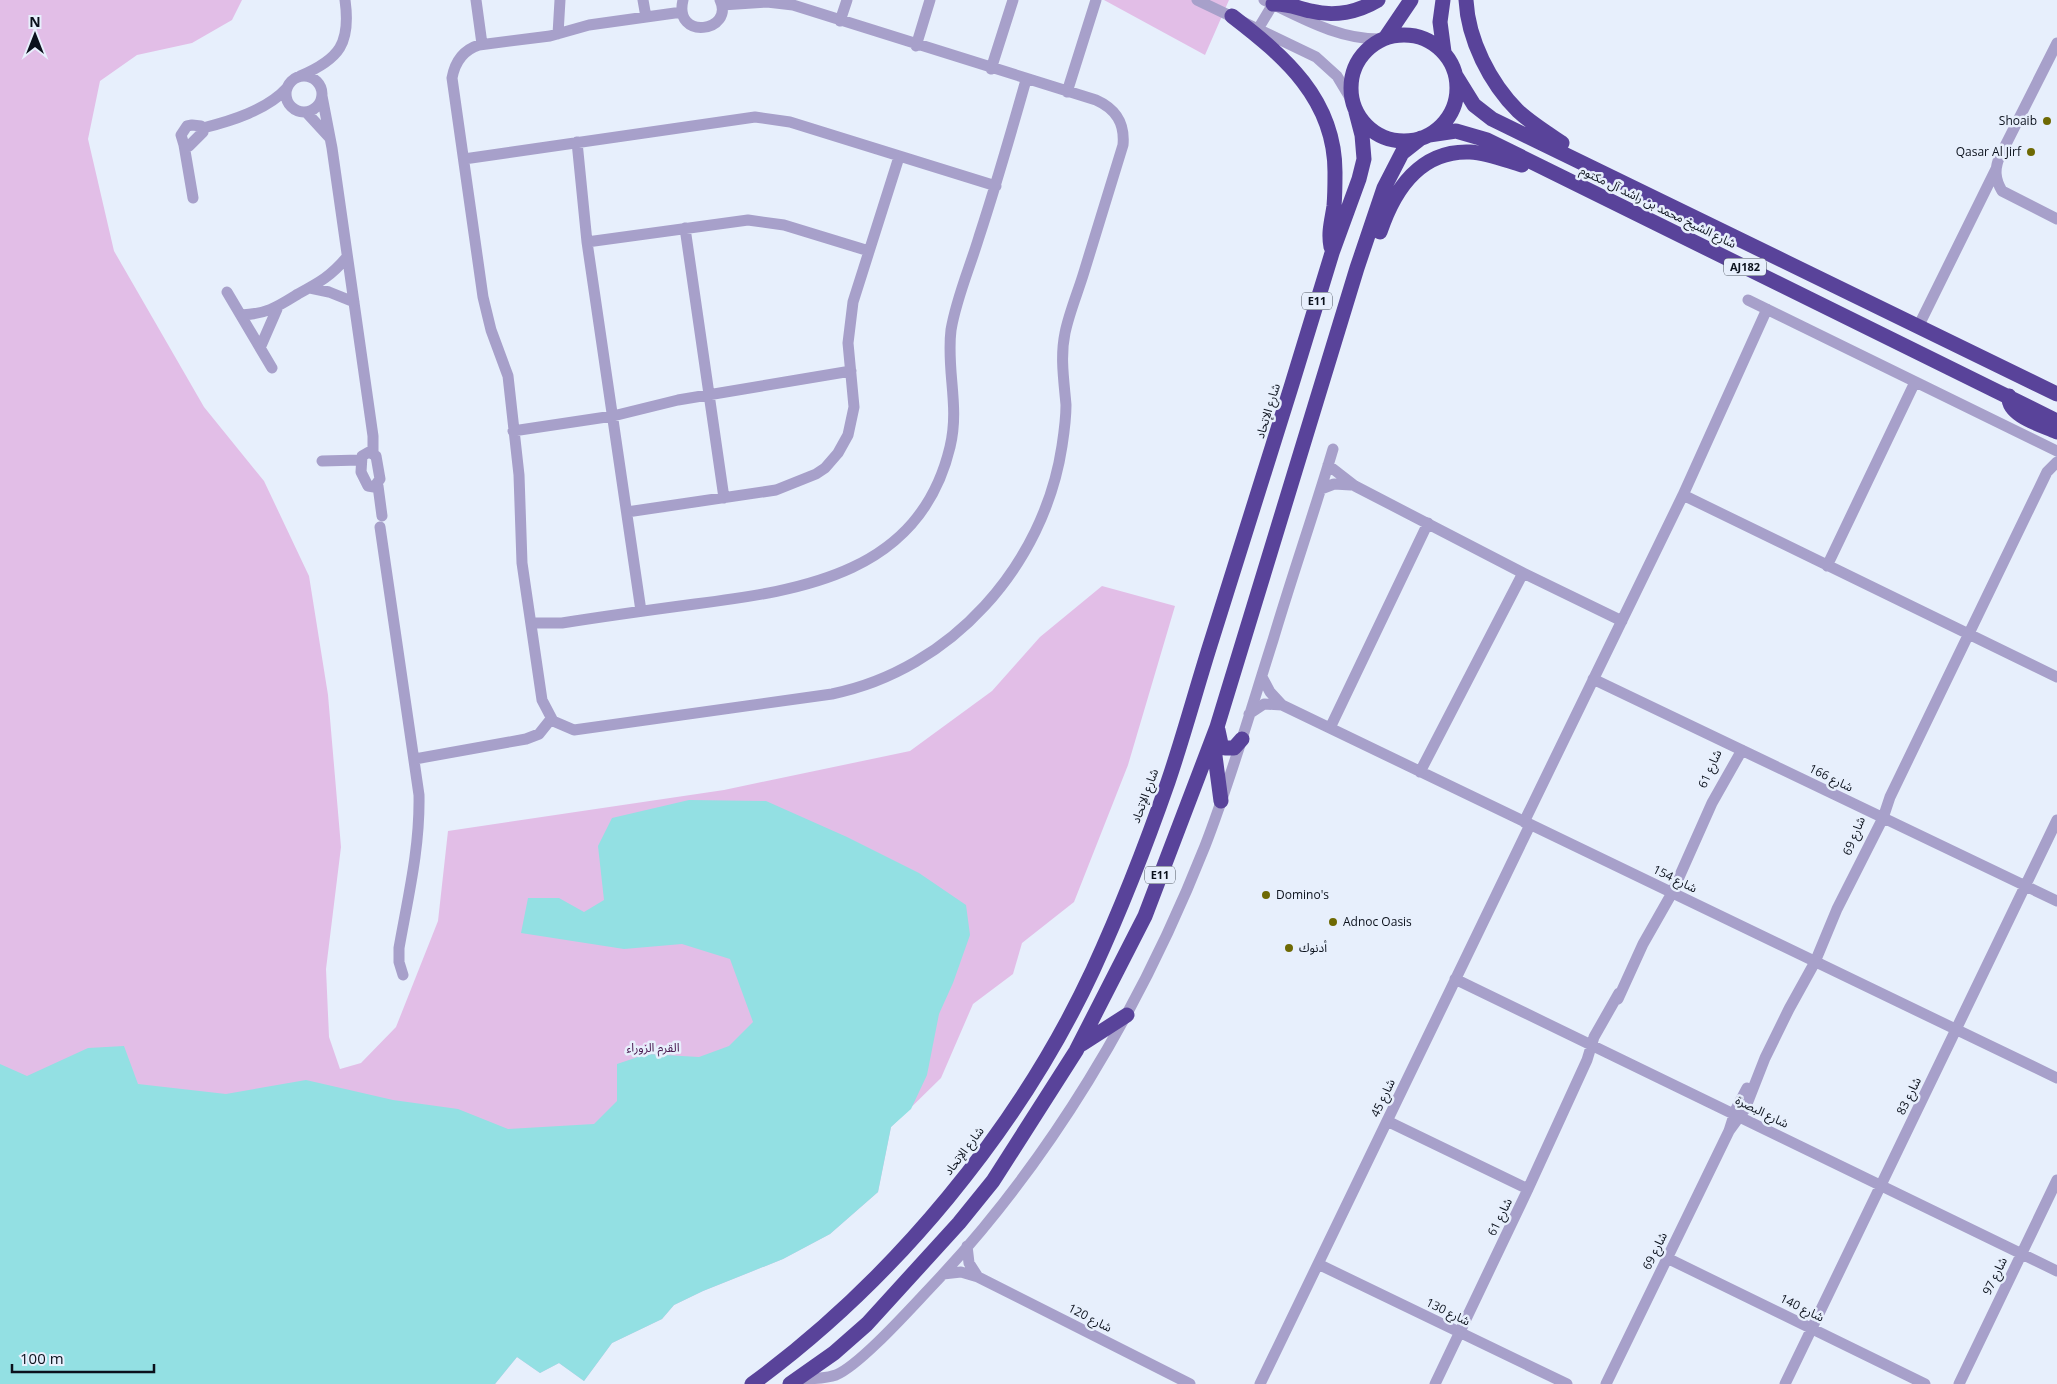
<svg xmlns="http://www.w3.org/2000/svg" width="2057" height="1384" viewBox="0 0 2057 1384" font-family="'Open Sans','Noto Sans Arabic',sans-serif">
<rect width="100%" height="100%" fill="#e7effc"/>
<!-- green -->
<path fill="#e2bee7" d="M0,0H242L232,20L192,43L137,55L100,81L88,139L114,251L204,407L264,481L309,576L328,695L341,847L326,969L329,1037L340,1069L361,1063L396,1027L438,921L448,831L724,790L910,751L992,691L1040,637L1102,586L1175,606L1128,765L1074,902L1022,943L1013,974L973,1004L941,1078L891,1127L878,1192L830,1234L783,1259L703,1291L674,1305L662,1319L612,1343L584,1381L559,1363L540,1373L517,1357L495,1384H0Z
M1104,0H1229L1205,55Z"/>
<!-- water -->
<path fill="#93e0e3" d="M689,800L766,801L847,837L919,873L966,905L970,935L953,983L939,1014L927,1075L911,1109L891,1127L878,1192L830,1234L783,1259L703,1291L674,1305L662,1319L612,1343L584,1381L559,1363L540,1373L517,1357L495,1384H0V1064L27,1076L88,1048L124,1046L138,1084L226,1094L306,1080L393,1100L458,1109L508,1129L594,1124L617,1101V1064L647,1054L699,1057L729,1046L753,1022L730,959L682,944L624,949L521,933L528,898H559L584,912L604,900L598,846L612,818Z"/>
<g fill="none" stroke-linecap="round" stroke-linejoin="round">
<!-- minor -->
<path stroke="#a7a0ca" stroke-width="11" d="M476,0L482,44
M643,0L646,17
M683,0C673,41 735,32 720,0
M1197,0L1316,57L1337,76L1352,101
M1264,0C1302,18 1339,40 1382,39
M682,12L589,25L550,36L479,45C463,50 455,62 452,78L483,297L491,330L508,376L519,475L522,563L542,700L553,721L574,730L832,694C951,670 1044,565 1062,446C1064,433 1066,418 1066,405C1064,381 1060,357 1065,333C1069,313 1078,292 1084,272C1097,230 1110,187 1123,145C1125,123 1116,109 1096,100L793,5L767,2L722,5
M840,21L847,0
M1258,29L1273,4
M558,34L560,0
M2057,43L2000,156C1994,169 1995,179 2002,191L2057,219
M916,46L930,0
M991,69L1013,0
M300,76C340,59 351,43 345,0
M286 94a18 18 0 1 1 36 0a18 18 0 1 1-36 0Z
M1067,92L1096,0
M322,96L332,148L373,436V454
M306,112L329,137
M192,125L201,126L203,132L189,146L184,145L181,135L187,126Z
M203,128C231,121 267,110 287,88
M577,142L587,242L641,611
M184,145L193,198
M464,159L755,117L790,122L996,186
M685,228L724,498
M587,242L748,220L784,225L869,251
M310,288L329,292L354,302
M227,292L272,368
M1748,300L2057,451
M241,315C267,314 277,307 298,294C320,282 331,276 347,257
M1919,325L1996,169
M260,348L277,309
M513,431L613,416L678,400L851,371
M369,452L376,456L380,479L374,487L368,486L361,472L362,456Z
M322,461L360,460
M1328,465L1355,486L1523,573L1622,621
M378,486L382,516
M1321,489L1334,484L1351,485
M1683,495L2057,677
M627,512L776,490L816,474L825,468L838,453L848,435L854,407L848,343L853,302L899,157
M380,527L419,795C420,848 408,897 399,948V962L403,975
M1827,566L1915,382
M531,623H562C606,616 650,610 695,604C804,590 920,573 950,447C960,406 946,370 951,330C956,299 970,267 979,237C996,185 1011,133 1026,80
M1262,677L1270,692L1282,705
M1593,679L2057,901
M1249,714L1264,704L1282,705L2057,1078
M1330,728L1428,523
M415,759L526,739L539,734L551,719
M1420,772L1523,573
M1524,822L1683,495L1767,309
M1455,979L2057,1271
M1618,999L1643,944L1672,893L1712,803L1742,750
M1387,1121L1528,1189
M1729,1131L1745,1109L1765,1058L1789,1009L1815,962L1837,909L1883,818L1890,797L2047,472L2057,462
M967,1246L969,1263L978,1277
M1667,1258L1925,1384
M1318,1264L1567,1384
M943,1274L961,1272L978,1277L1190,1384
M798,1379C810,1379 824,1379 836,1375C860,1365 910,1309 930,1288C1050,1162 1141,1008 1205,846C1231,779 1251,709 1273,640C1292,576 1314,513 1333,449
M1260,1384L1530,825
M1435,1384L1528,1189L1587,1060L1594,1037L1619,993
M1606,1384L1729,1131L1736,1109L1747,1088
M1785,1384L2057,820
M1959,1384L2057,1180"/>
<!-- highway -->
<path stroke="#59439a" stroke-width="15" d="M1443,0L1440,22L1444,52
M1466,0C1468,40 1490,83 1518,111C1531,123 1547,133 1562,143
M1273,4C1287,3 1297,8 1311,11C1334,17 1358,12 1378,0
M1232,16C1284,56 1335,99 1335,172C1335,183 1335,195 1334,206C1332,220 1328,232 1331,247
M1351 88a53 53 0 1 1 106 0a53 53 0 1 1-106 0Z
M1386,37L1411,0
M1456,76L1474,105L1492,119L2057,394
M1429,135L1456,131L1487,140L2057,421
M1380,232C1394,190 1420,150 1470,152C1488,153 1505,160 1522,165
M2009,396C2007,416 2042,425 2057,432
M1218,730L1221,744L1225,748H1234L1242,739
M1213,741L1221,801
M1082,1044L1127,1015
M752,1384C894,1280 1019,1129 1093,970C1121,909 1146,845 1168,782C1184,735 1197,686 1212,639C1253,510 1293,382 1332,253L1359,179L1364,159L1362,135L1356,112
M790,1384L834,1353L867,1324L959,1223L993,1181L1076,1051L1123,959L1145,916L1217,727L1357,268L1384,188L1402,153L1421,138"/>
</g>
<!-- markers -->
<g fill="#6e6903" stroke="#e7effc" stroke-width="2">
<circle cx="2047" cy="121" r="5"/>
<circle cx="2031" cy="152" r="5"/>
<circle cx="1266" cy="895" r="5"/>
<circle cx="1333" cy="922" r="5"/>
<circle cx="1289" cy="948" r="5"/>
</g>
<g text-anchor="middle" stroke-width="5" stroke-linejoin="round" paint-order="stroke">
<!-- shield labels -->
<g fill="#e7effc" stroke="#4d545f" stroke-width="1">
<rect x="1724" y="258.5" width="42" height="17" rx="4"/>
<rect x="1302" y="292.5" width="30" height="17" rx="4"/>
<rect x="1145" y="866.5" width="30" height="17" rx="4"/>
</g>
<g font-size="11" font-weight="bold" fill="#0b111c">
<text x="1745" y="271">AJ182</text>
<text x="1317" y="305">E11</text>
<text x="1160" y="879">E11</text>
</g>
<!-- poi labels -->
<g font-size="12" fill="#0b111c" stroke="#e7effc" text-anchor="start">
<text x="2037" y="125" text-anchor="end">Shoaib</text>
<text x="2021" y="156" text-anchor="end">Qasar Al Jirf</text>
<text x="1276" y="899">Domino's</text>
<text x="1343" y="926">Adnoc Oasis</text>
<text x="1299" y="952">أدنوك</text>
</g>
<!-- street labels -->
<g font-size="12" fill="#0b111c" stroke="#e7effc">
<text transform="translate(1658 207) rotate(26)" y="4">شارع الشيخ محمد بن راشد آل مكتوم</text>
<text transform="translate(1268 411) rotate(-73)" y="4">شارع الإتحاد</text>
<text transform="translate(1710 769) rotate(-66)" y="4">شارع 61</text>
<text transform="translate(1831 778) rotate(26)" y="4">شارع 166</text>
<text transform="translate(1145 796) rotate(-70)" y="4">شارع الإتحاد</text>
<text transform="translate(1854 836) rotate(-68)" y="4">شارع 69</text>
<text transform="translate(1675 879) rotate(26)" y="4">شارع 154</text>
<text transform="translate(1909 1096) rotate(-64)" y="4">شارع 83</text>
<text transform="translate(1383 1098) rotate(-65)" y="4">شارع 45</text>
<text transform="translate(1762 1112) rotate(26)" y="4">شارع البصرة</text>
<text transform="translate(964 1151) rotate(-53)" y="4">شارع الإتحاد</text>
<text transform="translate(1500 1217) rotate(-64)" y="4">شارع 61</text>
<text transform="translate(1655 1251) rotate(-64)" y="4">شارع 69</text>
<text transform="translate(1995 1276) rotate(-64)" y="4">شارع 97</text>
<text transform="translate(1802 1308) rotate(26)" y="4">شارع 140</text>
<text transform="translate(1448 1312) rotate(26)" y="4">شارع 130</text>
<text transform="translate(1090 1318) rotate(27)" y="4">شارع 120</text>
</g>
<!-- park labels -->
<g font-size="12" fill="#46174d" stroke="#e7effc">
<text x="653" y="1052">القرم الزوراء</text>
</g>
</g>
<!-- north arrow -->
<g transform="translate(35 35)" stroke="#e7effc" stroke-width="4" paint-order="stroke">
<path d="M0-4L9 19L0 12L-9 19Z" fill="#0b111c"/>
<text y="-8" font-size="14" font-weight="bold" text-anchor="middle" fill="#0b111c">N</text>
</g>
<!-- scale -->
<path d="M12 1364v8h142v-8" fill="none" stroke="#0b111c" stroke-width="2.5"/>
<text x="20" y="1364" font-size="15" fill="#0b111c" stroke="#e7effc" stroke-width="4" paint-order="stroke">100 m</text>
</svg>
